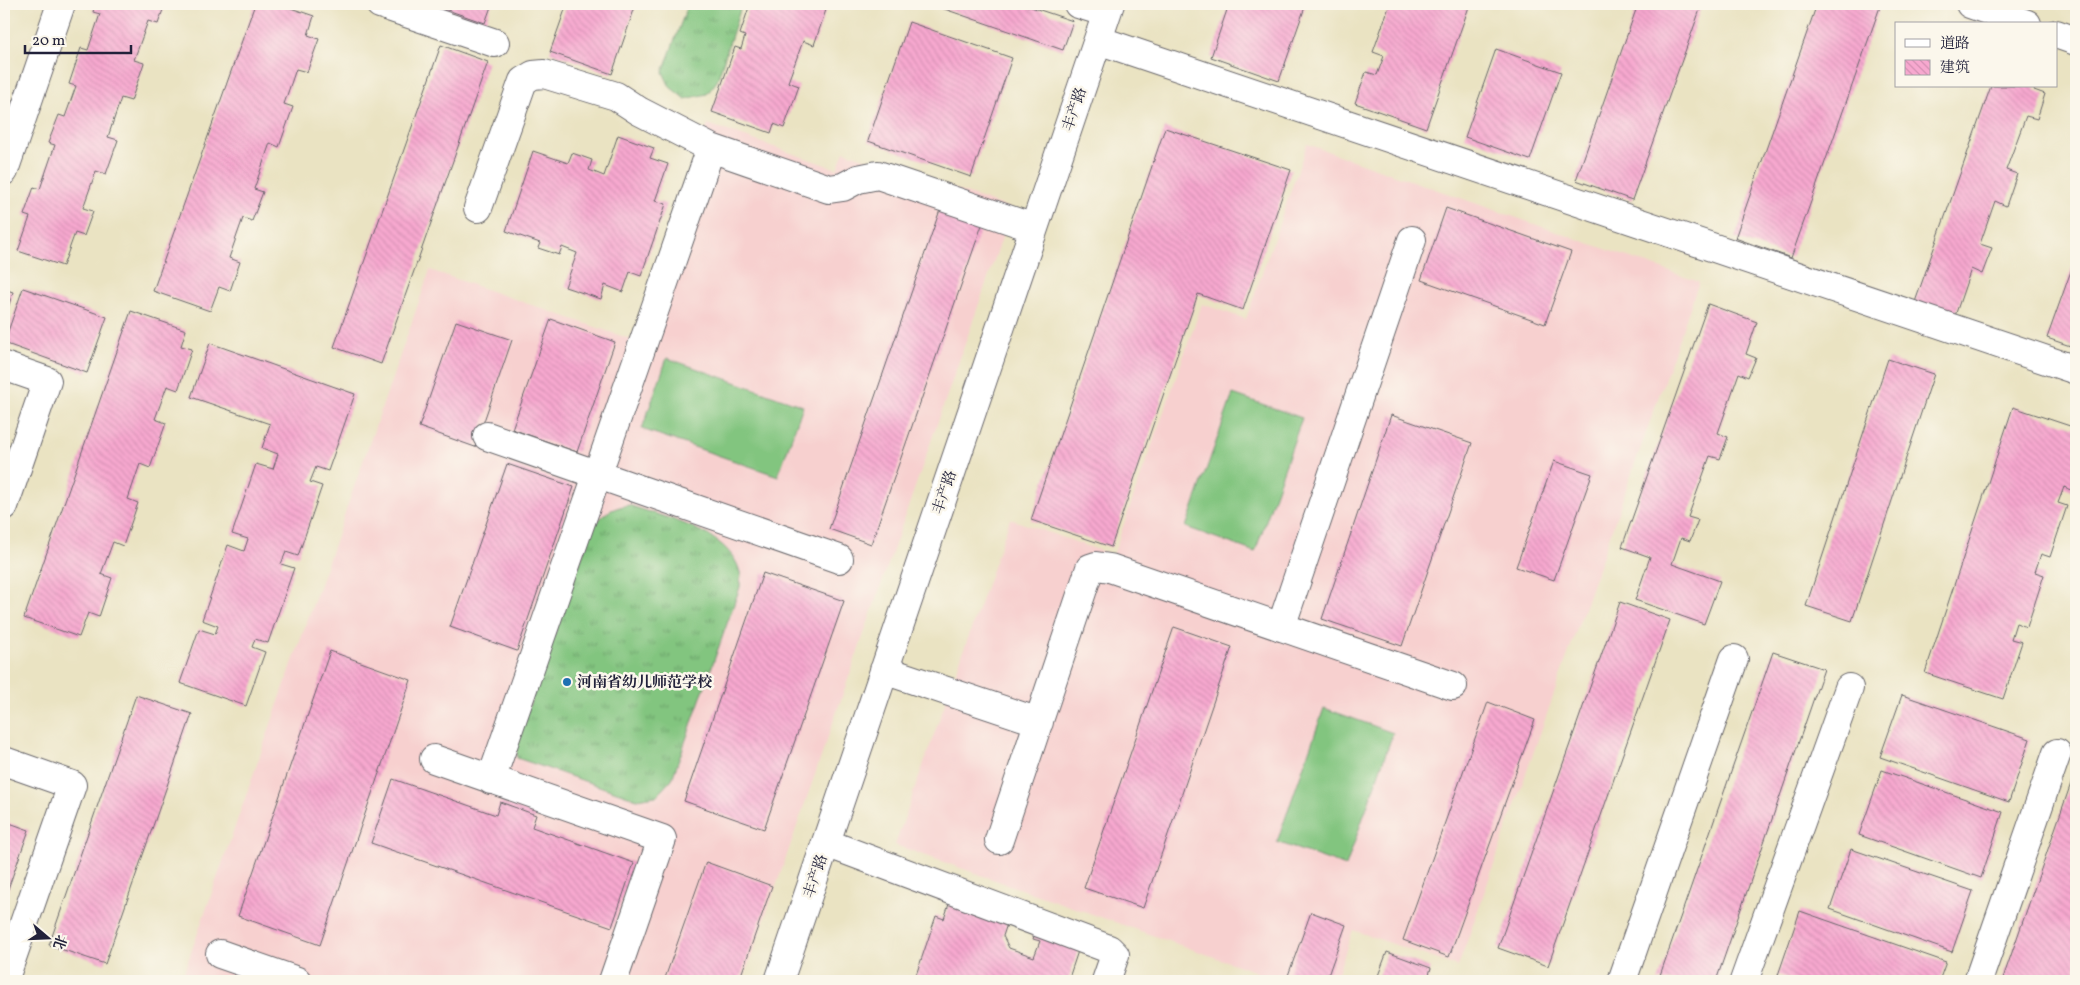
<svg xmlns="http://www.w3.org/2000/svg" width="2080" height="985" viewBox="0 0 2080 985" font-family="Vollkorn,'Noto Serif SC',serif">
<defs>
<pattern id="grass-tufts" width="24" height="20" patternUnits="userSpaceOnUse" patternTransform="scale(1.25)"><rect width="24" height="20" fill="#82c57f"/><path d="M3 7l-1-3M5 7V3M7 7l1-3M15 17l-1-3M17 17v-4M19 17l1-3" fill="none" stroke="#6aa069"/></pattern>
<pattern id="building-back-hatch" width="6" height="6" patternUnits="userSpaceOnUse" patternTransform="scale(1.25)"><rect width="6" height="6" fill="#f7a8cf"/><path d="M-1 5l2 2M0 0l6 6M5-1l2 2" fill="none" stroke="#d390b3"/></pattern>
</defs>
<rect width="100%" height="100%" fill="#fbf7ec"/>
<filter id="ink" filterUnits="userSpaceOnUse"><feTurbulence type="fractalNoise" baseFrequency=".02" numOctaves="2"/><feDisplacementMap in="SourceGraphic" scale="10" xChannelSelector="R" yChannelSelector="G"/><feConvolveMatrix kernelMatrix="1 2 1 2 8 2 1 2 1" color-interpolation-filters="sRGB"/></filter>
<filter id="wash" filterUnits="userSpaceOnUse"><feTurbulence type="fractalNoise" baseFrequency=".0096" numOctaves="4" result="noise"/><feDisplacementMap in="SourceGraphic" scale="20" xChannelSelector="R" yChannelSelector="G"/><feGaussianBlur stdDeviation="1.12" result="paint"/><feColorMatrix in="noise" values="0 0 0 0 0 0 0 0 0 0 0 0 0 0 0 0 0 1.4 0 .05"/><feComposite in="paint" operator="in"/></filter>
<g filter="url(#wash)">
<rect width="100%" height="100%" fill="#eae3c2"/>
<!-- built -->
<path fill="#f7d0cf" d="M708,124L837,169L844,151L1012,209L743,981H181L430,270L633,340Z
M1307,144L1699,282L1458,967L1353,930L1335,981H1254L1257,972L895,845L1010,519L1113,555L1202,304L1246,319Z"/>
<!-- grass -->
<path fill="url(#grass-tufts)" stroke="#52745d" d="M688,4H742L717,81L707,94L685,99L670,87L663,72Z
M629,505C664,518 729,530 740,572C741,576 740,583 740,587L672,779L656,796L637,799L517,758L516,743L592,528C603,514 610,508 629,505Z"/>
<!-- pitch -->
<path fill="#82c57f" stroke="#52745d" d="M667,358L803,406L778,476L642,429Z
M1233,394L1302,418L1255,552L1186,527Z
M1324,708L1393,733L1346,866L1277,842Z"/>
<g id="blocks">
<!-- building -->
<path fill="url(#building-back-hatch)" d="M95,4H165L158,24L148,21L134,60L144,63L131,101L121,98L108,137L118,140L106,174L96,171L83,208L93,211L84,236L75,233L63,266L18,251L30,217L24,215L34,187L40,189L55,145L48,143L59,115L65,117L76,86L69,84L81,48L88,50L100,14L93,12Z
M255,4H279L314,16L308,35L319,39L307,72L296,69L284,104L293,107L279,147L270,143L254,189L263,192L252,221L243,218L229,258L240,262L230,291L219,287L210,311L153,291Z
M430,4H492L485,23Z
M567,4H636L612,74L550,52Z
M750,4H828L814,45L803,41L788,82L799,86L784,128L774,124L771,133L712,112L735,47L741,49L745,36L740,34Z
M930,4H1022L1073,21L1063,50Z
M1229,4H1306L1279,81L1211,57Z
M1390,4H1470L1426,128L1355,103L1366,72L1377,75L1384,56L1373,52Z
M1638,4H1702L1632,200L1576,180Z
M1817,4H1881L1791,258L1735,238Z
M909,22L1012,58L971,177L868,141Z
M441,45L488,62L381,364L334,347Z
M1496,49L1561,72L1530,160L1465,137Z
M1991,86H2036L2034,90L2045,94L2037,119L2026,116L2006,170L2017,174L2006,206L1995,201L1980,244L1992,248L1982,274L1971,269L1955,316L1915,302Z
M1165,128L1291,170L1243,310L1198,294L1111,547L1031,520Z
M618,135L654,148L650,158L668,164L655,201L666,204L641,276L630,272L623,292L605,285L601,299L565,287L577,253L562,247L559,255L538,248L540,243L506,231L533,151L568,163L572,153L592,160L589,170L604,176Z
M941,207L983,222L871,544L829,529Z
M1446,208L1571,252L1545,324L1421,280Z
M2076,257V348L2047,338Z
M23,288L107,317L87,373L4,343Z
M4,289L13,292L4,320Z
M1708,304L1757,322L1746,354L1756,358L1748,377L1739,373L1718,433L1728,437L1720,459L1710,456L1688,517L1698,520L1690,541L1681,538L1672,564L1720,581L1704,624L1635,600L1650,557L1622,547Z
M131,311L186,330L181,346L192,349L178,390L167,386L155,419L166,423L150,468L140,464L128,499L138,503L123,546L113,542L101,574L112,578L99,617L88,613L79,637L24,618Z
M551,319L615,342L577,452L512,429Z
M456,321L512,340L475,447L419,427Z
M210,343L355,394L328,471L316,467L310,482L322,486L298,556L286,552L281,564L294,568L268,643L255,639L252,647L265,652L246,706L180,683L199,629L215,634L218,626L202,620L228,545L244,551L248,539L232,534L256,464L273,469L278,454L262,448L270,424L191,397Z
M1888,359L1934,374L1852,621L1806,606Z
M2013,407L2076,428V478L2072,490L2064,487L2058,503L2067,506L2050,557L2041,554L2035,572L2044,575L2027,627L2016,623L2011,639L2022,642L2003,699L1925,673Z
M1391,415L1472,443L1402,646L1322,619Z
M1554,461L1592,474L1554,580L1516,567Z
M507,464L574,487L517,651L450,627Z
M763,573L844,601L764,829L684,801Z
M1620,602L1670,620L1548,966L1498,948Z
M1174,627L1232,647L1143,908L1084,888Z
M330,651L411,680L320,945L238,916Z
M1773,652L1824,669L1716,981H1658Z
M136,695L192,714L105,964L49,945Z
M1902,695L2030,739L2009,802L1880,757Z
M1488,702L1535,720L1449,957L1403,940Z
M2076,769V981H2002Z
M1882,770L2003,812L1981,878L1859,835Z
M393,779L496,815L500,802L536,815L532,827L634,863L612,927L371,843Z
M4,821L29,830L4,900Z
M1851,849L1973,891L1952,952L1830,909Z
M706,862L772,886L739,981H664Z
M950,901L1008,921L1003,936L1009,948L1034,957L1040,941L1033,939L1038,925L1079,948L1068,981H914L936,916L944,919Z
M1800,911L1946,962L1939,981H1797L1778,975Z
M1311,912L1346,925L1326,981H1286Z
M1387,952L1431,968L1427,981H1376Z"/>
</g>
</g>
<g filter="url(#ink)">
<use href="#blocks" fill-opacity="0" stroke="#68666a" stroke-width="1"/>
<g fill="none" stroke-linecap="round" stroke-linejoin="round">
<!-- minor casing -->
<g stroke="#68666a" stroke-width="30">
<path id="minor" d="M380,4L495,43
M1078,4L1107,13
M1970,4L2027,24
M2056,34L2076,41
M1098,40L2076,370
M4,171L61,4
M478,208L523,81L533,75L544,74L616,96L639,111L711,148L829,189L843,187L858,179L878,175L1034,228
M4,366L47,381L4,506
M487,436L839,559
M1281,627L1412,240
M884,670L1039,722
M434,759L662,839L613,981
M4,761L72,785L4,981
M491,780L711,148
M999,840L1090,568L1096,566L1110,568L1453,686
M826,843L1109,949L1115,955L1106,981
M220,954L297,981
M779,981L1110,4
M1622,981L1734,659
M1744,981L1849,688
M1978,981L2057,753"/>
</g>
<!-- minor -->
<use href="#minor" stroke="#fff" stroke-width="28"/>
</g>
</g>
<!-- markers -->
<circle fill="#1f6fb2" stroke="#fbf7ec" stroke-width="2" cx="567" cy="682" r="5"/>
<g text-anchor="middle" stroke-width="5" stroke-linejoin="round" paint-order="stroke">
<!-- street labels -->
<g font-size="15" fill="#22223b" stroke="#fbf7ec">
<text transform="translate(1074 109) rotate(-71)" y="5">丰产路</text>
<text transform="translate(944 492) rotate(-71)" y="5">丰产路</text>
<text transform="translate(815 876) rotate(-71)" y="5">丰产路</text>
</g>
<!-- poi labels -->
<g font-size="15" font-weight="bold" fill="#22223b" stroke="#fbf7ec" text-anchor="start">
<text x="577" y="687">河南省幼儿师范学校</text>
</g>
</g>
<!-- margin -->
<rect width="2080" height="985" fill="none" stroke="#fbf7ec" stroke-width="20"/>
<!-- legend -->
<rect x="1895" y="22" width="162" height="65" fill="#fbf7ec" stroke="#a4a2a5"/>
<rect x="1905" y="39" width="25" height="8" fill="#ffffff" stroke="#a4a2a5"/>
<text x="1940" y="48" font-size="15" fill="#22223b">道路</text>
<rect x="1905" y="60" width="25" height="15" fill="url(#building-back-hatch)" stroke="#a4a2a5"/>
<text x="1940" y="72" font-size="15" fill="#22223b">建筑</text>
<!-- north arrow -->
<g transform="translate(48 938) rotate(109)" stroke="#fbf7ec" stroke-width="4" paint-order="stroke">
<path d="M0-4L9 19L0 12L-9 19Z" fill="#22223b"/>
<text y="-8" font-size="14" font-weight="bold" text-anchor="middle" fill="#22223b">北</text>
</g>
<!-- scale -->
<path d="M25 45v8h106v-8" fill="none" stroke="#22223b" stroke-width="2.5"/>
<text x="32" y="45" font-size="15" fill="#22223b" stroke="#fbf7ec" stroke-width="4" paint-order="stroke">20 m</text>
</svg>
